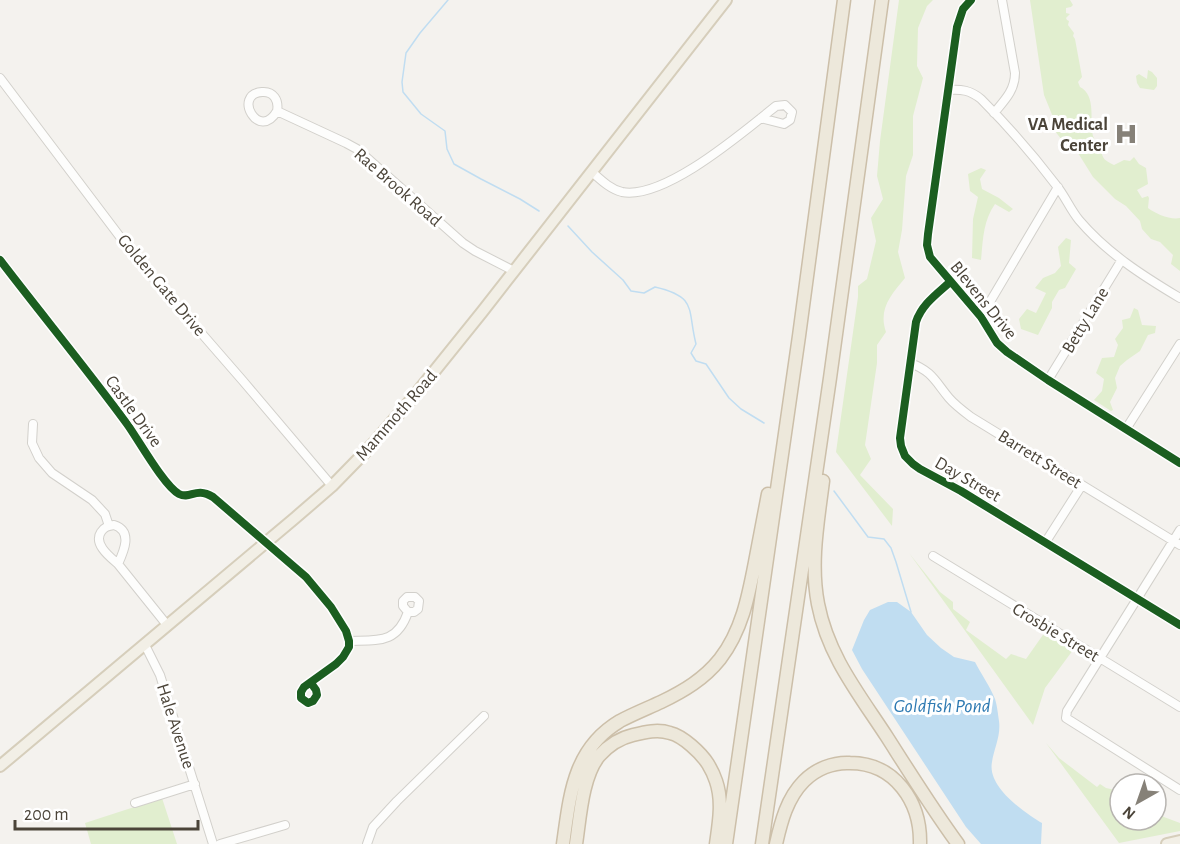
<svg xmlns="http://www.w3.org/2000/svg" width="1180" height="844" viewBox="0 0 1180 844" font-family="'Alegreya Sans',sans-serif">
<rect width="100%" height="100%" fill="#f4f2ee"/>
<!-- green -->
<path fill="#e1eecf" d="M899,0H933L927,6L918,28L917,66L923,78L913,116V155L906,176L902,230L898,252L905,278C891,295 878,309 886,332L877,345V363L865,445L871,459L860,475L893,509L892,526L836,452L858,297V286L867,279L876,241L871,218L883,199L877,176L880,141Z
M1030,0H1070L1073,5L1071,7L1066,8V13L1070,14L1066,18L1067,20L1069,21L1068,25L1074,33L1073,36L1075,39L1082,77L1078,82L1080,87C1097,96 1089,121 1093,136C1095,141 1095,139 1098,144C1105,157 1099,158 1114,165L1124,160L1130,161L1134,157L1139,164L1146,168L1148,184L1137,190L1142,198L1148,196L1149,198L1148,208C1156,214 1170,220 1180,218V271L1171,264L1173,255L1160,242L1151,239L1142,229L1140,221L1126,206L1115,199L1093,177L1078,153L1070,150L1050,125L1053,117L1044,95Z
M1148,70L1152,72L1157,78V86L1154,90L1140,88L1137,83L1136,76L1139,74L1147,79Z
M981,168L986,170L980,179L982,189L999,198L1013,209L1009,212L995,204C983,221 983,240 981,260L972,258L973,219L978,197L970,191L968,174Z
M1066,238L1071,240L1069,263L1076,269L1065,288L1059,290L1052,302V308L1038,335L1021,329L1019,319L1027,309L1036,313L1046,293L1035,288L1043,278L1055,273L1061,266L1058,247Z
M1134,308L1138,310L1142,325L1156,326L1155,333L1148,335L1140,351L1127,360L1120,366L1115,378L1117,388L1110,402L1113,410L1111,411L1094,400L1102,391L1104,379L1096,373L1102,358L1114,357L1118,345L1115,339L1123,328L1122,320L1130,318Z
M909,553L940,592L953,602V609L970,622L966,630L1006,659L1011,654L1026,659L1045,632L1073,650L1045,688L1033,725Z
M1046,743L1059,758L1097,787L1100,784L1106,788L1120,791V820H1156V812L1164,817L1180,823V831L1119,843Z
M162,798L177,844H91L85,823Z"/>
<!-- water -->
<path fill="#c0ddf1" d="M888,602H897L911,612L927,635L941,648L954,657L975,662C981,674 990,686 995,699C997,705 998,714 999,721C1001,736 994,748 992,762C987,787 1024,812 1042,823L1041,844H981L966,827L862,669L852,650L864,620L870,610Z"/>
<g fill="none" stroke-linecap="round" stroke-linejoin="round">
<!-- stream -->
<path stroke="#c0ddf1" stroke-width="1.5" d="M448,0L420,33L406,53L402,82L403,92L421,114L445,131L447,149L454,164L481,179L520,199L539,211
M568,226L592,252L623,280L631,291L644,293L655,287C698,297 687,309 696,344L691,353L696,361L706,364L729,398L741,409L764,423
M834,491L868,537L884,539L891,548L896,562L911,612"/>
<!-- minor casing -->
<g stroke="#d2d0cb" stroke-width="10">
<path id="minor" d="M971,0L963,9L957,27L928,234L927,245L930,257L981,317L997,343L1007,352L1048,380L1180,463
M0,78L136,258L243,381L332,486
M948,90C961,89 970,90 981,99C1007,125 1034,156 1056,185C1065,196 1070,209 1079,220C1107,253 1143,276 1180,298
M277,111C279,101 274,91 262,92C232,94 259,142 277,111L346,143L357,149L463,243L475,251L514,271
M994,113C1005,100 1015,90 1015,73L1002,0
M592,172C601,180 610,189 622,192C665,200 743,132 776,106L785,105L792,112L790,120L784,124L761,118
M0,260C42,315 86,368 127,424C138,439 164,486 179,494C191,500 195,486 213,497L306,577L331,607L346,631L349,641V647L343,657L336,664L304,687L301,692V698L308,703L313,701L317,695L316,690L311,683
M950,282C937,294 922,304 916,322L900,438L901,446L905,456L913,464L920,469L961,491L1180,625
M981,317L1058,187
M910,363C932,371 935,381 949,398C955,405 963,411 971,417L1180,545
M1048,380L1121,261
M1126,429L1180,344
M32,443L33,424L32,443L39,458L52,473L92,500L105,514L109,526
M114,525C133,531 124,551 118,564C110,557 93,544 101,532C104,527 108,526 114,525Z
M1180,530L1067,711L1066,718L1180,790
M1045,543L1082,485
M933,556L1180,707
M118,564L167,625
M349,641C378,640 397,644 408,612H414L418,609L419,601L415,597H407L403,601V606L408,612
M145,645L160,675L213,844
M135,803L195,784
M220,844L285,825
M367,844L373,827L397,801L484,716"/>
</g>
<!-- major casing -->
<g stroke="#d6cebb" stroke-width="14">
<path id="major" d="M0,766L295,518L332,486L372,445L416,394L482,312L726,0
M1167,844L1180,841"/>
</g>
<!-- highway casing -->
<g stroke="#ccbfa9" stroke-width="15">
<path id="highway" d="M823,481C818,521 810,563 818,604C828,656 859,694 887,737C910,773 933,810 958,844
M563,844C570,795 573,749 620,721C633,714 648,708 661,702C684,691 704,679 720,659C743,629 749,593 756,557C760,536 764,515 768,494
M576,844C580,818 582,777 599,756C608,746 620,738 633,735C645,732 658,729 670,733C683,736 701,753 708,764C711,769 714,775 716,781C723,801 719,823 716,844
M726,844L799,336L844,0
M762,844L830,378L882,0
M776,844C781,822 787,798 804,781C816,769 833,762 850,763C895,763 921,802 920,844"/>
</g>
<!-- minor -->
<use href="#minor" stroke="#fdfdfc" stroke-width="8"/>
<!-- major -->
<use href="#major" stroke="#f2efe6" stroke-width="10"/>
<!-- highway -->
<use href="#highway" stroke="#ede8db" stroke-width="12"/>
<!-- cycleway casing -->
<g stroke="#fff" stroke-width="11">
<path id="cycleway" d="M971,0L963,9L957,27L928,234L927,245L930,257L981,317L997,343L1007,352L1048,380L1180,463
M0,260C42,315 86,368 127,424C138,439 164,486 179,494C191,500 195,486 213,497L306,577L331,607L346,631L349,641V647L343,657L336,664L304,687L301,692V698L308,703L313,701L317,695L316,690L311,683
M950,282C937,294 922,304 916,322L900,438L901,446L905,456L913,464L920,469L961,491L1180,625"/>
</g>
<!-- cycleway -->
<use href="#cycleway" stroke="#1b5e20" stroke-width="8"/>
</g>
<!-- icons -->
<defs>
<g id="hospital-bare" transform="scale(1.8)"><path d="M-5-5h3v3.5h4V-5h3V5h-3V1.5h-4V5h-3Z" fill="#868178" stroke="#fff" stroke-width="2.5" paint-order="stroke"/></g>
</defs>
<g fill-rule="evenodd">
<use href="#hospital-bare" x="1126" y="134"/>
</g>
<g text-anchor="middle" stroke-width="6" stroke-linejoin="round" paint-order="stroke">
<!-- poi labels -->
<g font-size="18" font-weight="bold" fill="#4b4439" stroke="#fff" text-anchor="end">
<text x="1108" y="130">VA Medical<tspan x="1108" dy="21">Center</tspan></text>
</g>
<!-- street labels -->
<g font-size="18" fill="#4b4439" stroke="#fff">
<text transform="translate(398 187) rotate(41)" y="6">Rae Brook Road</text>
<text transform="translate(162 285) rotate(50)" y="6">Golden Gate Drive</text>
<text transform="translate(984 300) rotate(51)" y="6">Blevens Drive</text>
<text transform="translate(1085 320) rotate(-59)" y="6">Betty Lane</text>
<text transform="translate(134 411) rotate(54)" y="6">Castle Drive</text>
<text transform="translate(396 415) rotate(-49)" y="6">Mammoth Road</text>
<text transform="translate(1040 459) rotate(32)" y="6">Barrett Street</text>
<text transform="translate(968 479) rotate(30)" y="6">Day Street</text>
<text transform="translate(1056 632) rotate(31)" y="6">Crosbie Street</text>
<text transform="translate(176 726) rotate(72)" y="6">Hale Avenue</text>
</g>
<!-- water labels -->
<g font-size="20" font-style="italic" fill="#2e7ab2" stroke="#fff">
<text x="942" y="712">Goldfish Pond</text>
</g>
</g>
<!-- north arrow -->
<g transform="translate(1138 802) rotate(220)"><circle r="28" fill="#ffffff" stroke="#b7b4b0" stroke-width="1.5"/>
<path d="M0-4.5L10 22L0 15L-10 22Z" fill="#868178"/>
<text y="-9" font-size="16" font-weight="bold" text-anchor="middle" fill="#4b4439">N</text>
</g>
<!-- scale -->
<path d="M15 820v9h183v-9" fill="none" stroke="#4b4439" stroke-width="3"/>
<text x="24" y="820" font-size="18" fill="#4b4439" stroke="#ffffff" stroke-width="4.5" paint-order="stroke">200 m</text>
</svg>
